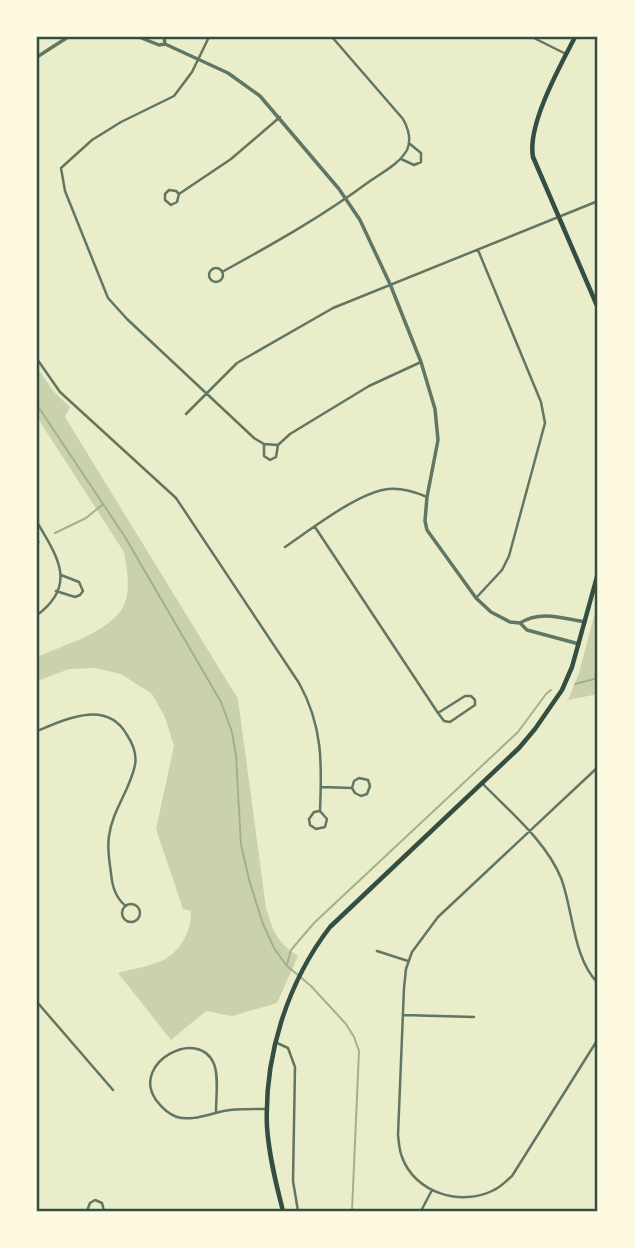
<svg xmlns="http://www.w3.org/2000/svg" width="635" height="1248" viewBox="0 0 635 1248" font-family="'Space Grotesk',sans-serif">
<rect width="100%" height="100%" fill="#e9edc9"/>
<!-- green -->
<path fill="#cad2ad" d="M37,367L53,391L70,407L65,417L238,699L266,908C274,933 276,941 298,956L277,1003L232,1016L206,1011L171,1040L118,973C131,969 148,967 161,961C180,953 192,930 191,911L183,909L156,829L174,746L165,717L152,694L121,674L95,668L69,669L37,681V657C61,646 113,631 124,605C131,589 127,569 124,552L37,417Z
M598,601V694L568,700L579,673Z"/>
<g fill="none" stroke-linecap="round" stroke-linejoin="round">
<!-- stream -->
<path stroke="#a3b18a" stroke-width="2" d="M37,405L125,537L221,702L232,732L236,756L241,845L250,883L263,924L274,948L286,965L311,986L346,1024L354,1037L359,1051L352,1211
M55,533L86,518L102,505
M37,543L39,542
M575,684L598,678
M287,964L291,950L314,923L518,732L546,694L551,690"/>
<!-- minor -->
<path stroke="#617663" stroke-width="2.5" d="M209,37L192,72L174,96L121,122L92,140L61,168L65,191L108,298L127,319L254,438L264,444L278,445L290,434L369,386L421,362
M532,37L566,54
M401,159L414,165L421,162V153L410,144
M179,194L176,191L169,190L165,194V200L171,205L177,202L179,194L231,159L280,117
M209 275a7 7 0 1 1 14 0a7 7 0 1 1-14 0Z
M222,272C273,244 323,216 370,181C383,172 399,164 407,150C412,139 408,128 403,119L332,37
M37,359L60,392L176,498L299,683C323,726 322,764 320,811L327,819L325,827L316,829L310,825L309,819L314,812L320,811
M186,414L237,363L333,308L598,201
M264,444V456L270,460L276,457L278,445
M37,522C57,556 78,585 37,615
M315,527L438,713L444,721L450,722L475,705V700L471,696H465L438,713
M285,547C310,530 360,491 389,489C402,488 415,492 427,497
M56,591L75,597L80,595L83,591L79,582L61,575
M476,598L502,570L509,556L545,423L541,402L478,250
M37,731C66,719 107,699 127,735C133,744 137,754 135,765C130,790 112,811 109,836C107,848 109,860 111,873C112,886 115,898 126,906
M598,767L438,917L412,952L406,969L404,988L398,1135C399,1142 399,1150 402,1157C415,1193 461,1207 494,1190C501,1187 506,1181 512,1176L598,1039
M482,783C509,811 546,841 561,878C573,909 573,959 598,983
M321,787L352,788L355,793L361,796L367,794L370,786L368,780L359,778L354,781L352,788
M122 913a9 9 0 1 1 18 0a9 9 0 1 1-18 0Z
M377,951L408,961
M37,1002L113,1090
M403,1015L474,1017
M275,1042L288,1048L295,1067L293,1181L298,1211
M216,1112C216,1097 219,1077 214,1064C199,1026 130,1063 156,1100C162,1108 168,1114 177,1117C193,1122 213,1112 230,1110C242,1109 255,1109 267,1109
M87,1211L90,1203L95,1200L102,1203L104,1211
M421,1211L432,1190"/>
<!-- tertiary -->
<path stroke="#617663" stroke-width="3.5" d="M139,37L159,45L165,44L228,73L260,96L339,189L360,220L390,284L421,362L435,409L438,440L427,497L425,521L427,530L476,598L491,612L510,622L520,623L527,630L579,644
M164,37L165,44
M37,57L68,37
M520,623C540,610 562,618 585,622"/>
<!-- secondary -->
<path stroke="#344e41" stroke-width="4.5" d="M575,37C560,66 527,125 533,157L598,308
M283,1211C276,1184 269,1156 267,1127C264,1057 287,983 330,927L519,748L535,729L562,690L572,667L598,573"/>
</g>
<!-- border -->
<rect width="635" height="1248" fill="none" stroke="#fefae0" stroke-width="77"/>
<rect x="38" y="38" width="558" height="1172" fill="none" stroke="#344e41" stroke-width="2.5"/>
</svg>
